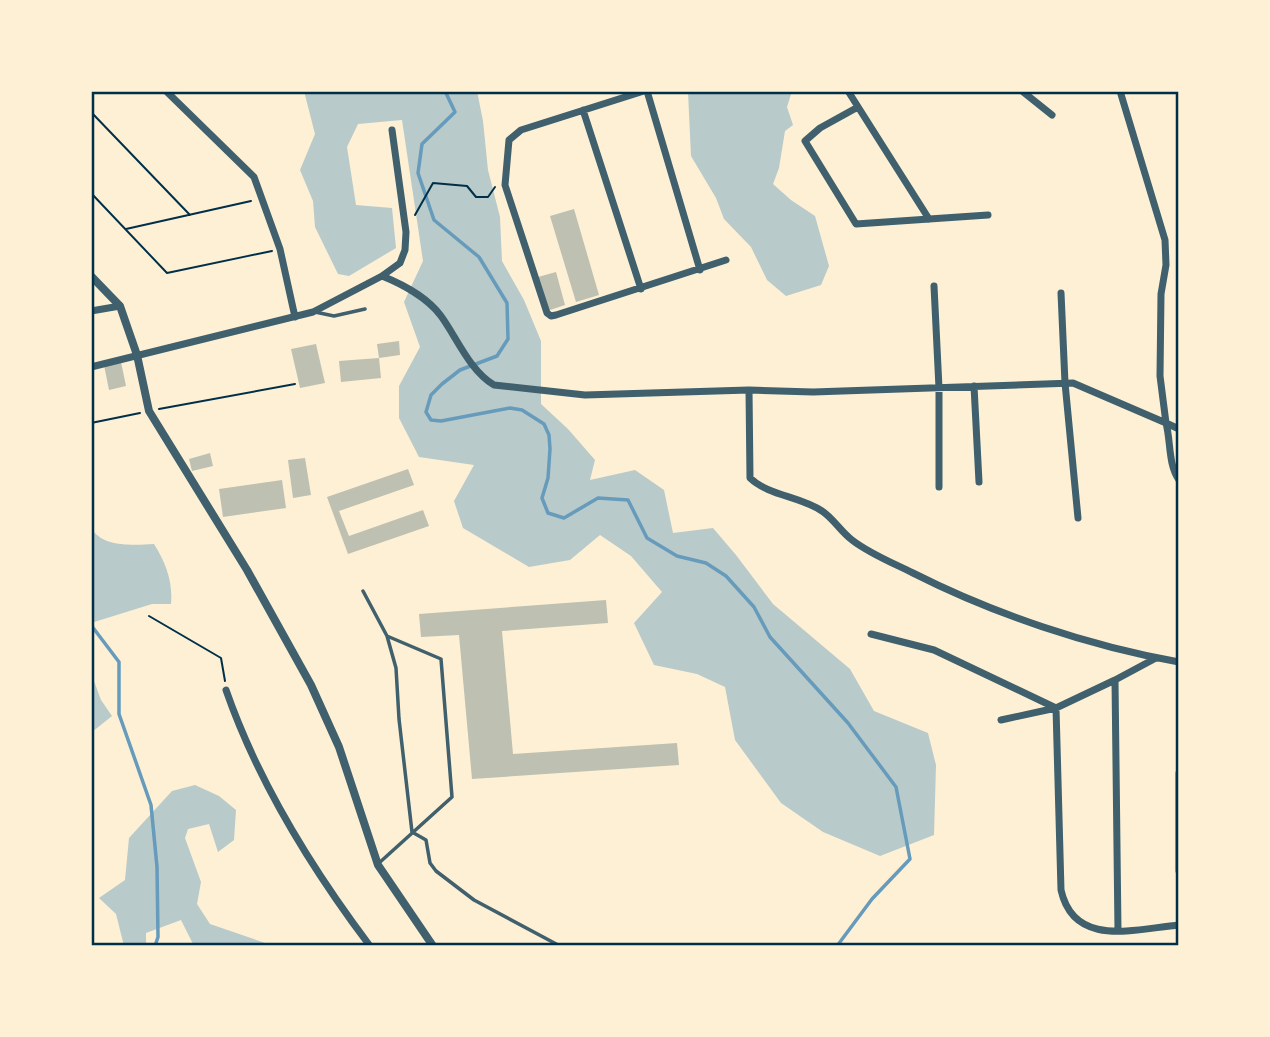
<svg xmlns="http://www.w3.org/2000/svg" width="1270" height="1037" viewBox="0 0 1270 1037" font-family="'Playfair Display',serif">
<rect width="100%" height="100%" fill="#fdf0d5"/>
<!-- green -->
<path fill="#b9caca" d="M304,91H477L483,121L488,170L500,217L502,261L524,300L541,341V404L568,429L595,460L590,480L635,470L664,490L673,533L713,528L736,555L773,604L850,669L874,711L928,733L936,765L934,835L880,856L823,832L781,803L735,740L725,687L697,674L654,665L634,623L662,592L631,556L600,535L570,560L529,567L463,528L454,501L474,465L419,457L399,418V386L420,347L404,302L423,261L402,120L358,124L347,147L356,205L392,208L396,248L349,276L338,274L315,227L313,201L300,170L315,134Z
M691,91H792L787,107L793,125L785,131L779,168L773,184L791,200L815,216L829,266L821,285L786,296L767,280L751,247L724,219L716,198L691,156L688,92Z
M91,528C103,548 134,545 154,544C166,563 173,582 171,604H152L91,623Z
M91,673L101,700L112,716L92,732Z
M195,785L219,796L236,810L234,840L218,852L209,824L188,829L185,838L201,882L197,904L210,924L274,946H194L181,920L146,933V946H124L116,914L99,898L125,880L129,838L172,791Z"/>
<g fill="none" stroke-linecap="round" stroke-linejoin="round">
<!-- stream -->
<path stroke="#669bbc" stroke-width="3.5" d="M445,91L455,112L422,144L418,173L434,220L479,257L507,303L508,339L497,356L460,370L442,384L431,395L426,412L431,420L441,421L510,408L522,410L544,424L549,435L550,449L548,478L542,498L548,513L564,518L598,498L628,500L647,538L677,556L706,563L726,576L754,607L770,637L848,723L896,787L910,859L872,899L837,946
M91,625L119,662V714L151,805L157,867L158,937L155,946"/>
</g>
<!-- building -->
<path fill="#bec0b2" d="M574,209L599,295L576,302L550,216Z
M556,272L565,305L547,311L538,277Z
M399,341L400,355L379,358L377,344Z
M316,344L325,383L300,388L291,349Z
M379,358L381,378L341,382L339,361Z
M121,362L126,386L109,390L104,365Z
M210,453L213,466L192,471L189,459Z
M305,458L311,495L293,498L288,460Z
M408,469L414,485L339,511L349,536L423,510L429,526L348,554L327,497Z
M282,480L286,508L223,517L219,489Z
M606,600L608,623L502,631L513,754L677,743L679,765L472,779L459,635L421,637L419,614Z"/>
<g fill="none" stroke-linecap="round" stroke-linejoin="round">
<!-- path -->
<path stroke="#003049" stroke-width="2" d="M91,112L190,215
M91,193L167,273L272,251
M415,215L433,183L467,186L476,197H488L495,187
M126,229L251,201
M159,409L295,384
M91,423L140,413
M149,616L221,658L225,681"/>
<!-- service -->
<path stroke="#3f606c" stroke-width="3.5" d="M315,312L334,316L365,309
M363,591L387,636L441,659L452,797L379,863
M387,636L396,668L399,719L412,832L426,840L430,863L436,871L474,900L560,946"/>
<!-- minor -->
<path stroke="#3f606c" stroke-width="7" d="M166,91L254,177L280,249L295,317
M644,91L521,130L509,140L505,185L547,313L551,316L556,315L726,260
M647,91L700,270
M848,91L929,219
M1022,91L1052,115
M1120,91L1165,240L1166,265L1161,294L1160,376L1166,423L1179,429
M858,107L820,128L805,141L856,224L988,215
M583,110L641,289
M382,276C402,284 428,298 441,316C457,338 470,371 494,385L585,395L749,390L750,478C769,496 800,496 822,511C833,518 841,532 852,540C870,554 893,563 913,573C994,614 1089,646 1179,662
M934,286L939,388V487
M1061,293L1065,383L1078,518
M91,311L120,306
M91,367L313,312L382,276L400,263L405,250L406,232L392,130
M974,386L979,482
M749,390L813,392L1073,383L1166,423C1171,442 1168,464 1179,480
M871,634L934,650L1056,708L1061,890C1074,948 1134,929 1179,925
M1115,680L1118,931
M226,690C258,782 312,869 370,946
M1001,720L1056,708L1115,680L1156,658
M1179,773V871"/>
<!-- tertiary -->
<path stroke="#3f606c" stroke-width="8" d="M91,276L120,306L137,355L149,411L247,570L311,685L339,747L378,865L433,946"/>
</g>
<!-- border -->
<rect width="1270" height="1037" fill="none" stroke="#fdf0d5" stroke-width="186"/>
<rect x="93" y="93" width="1084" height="851" fill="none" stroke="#003049" stroke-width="2.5"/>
</svg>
